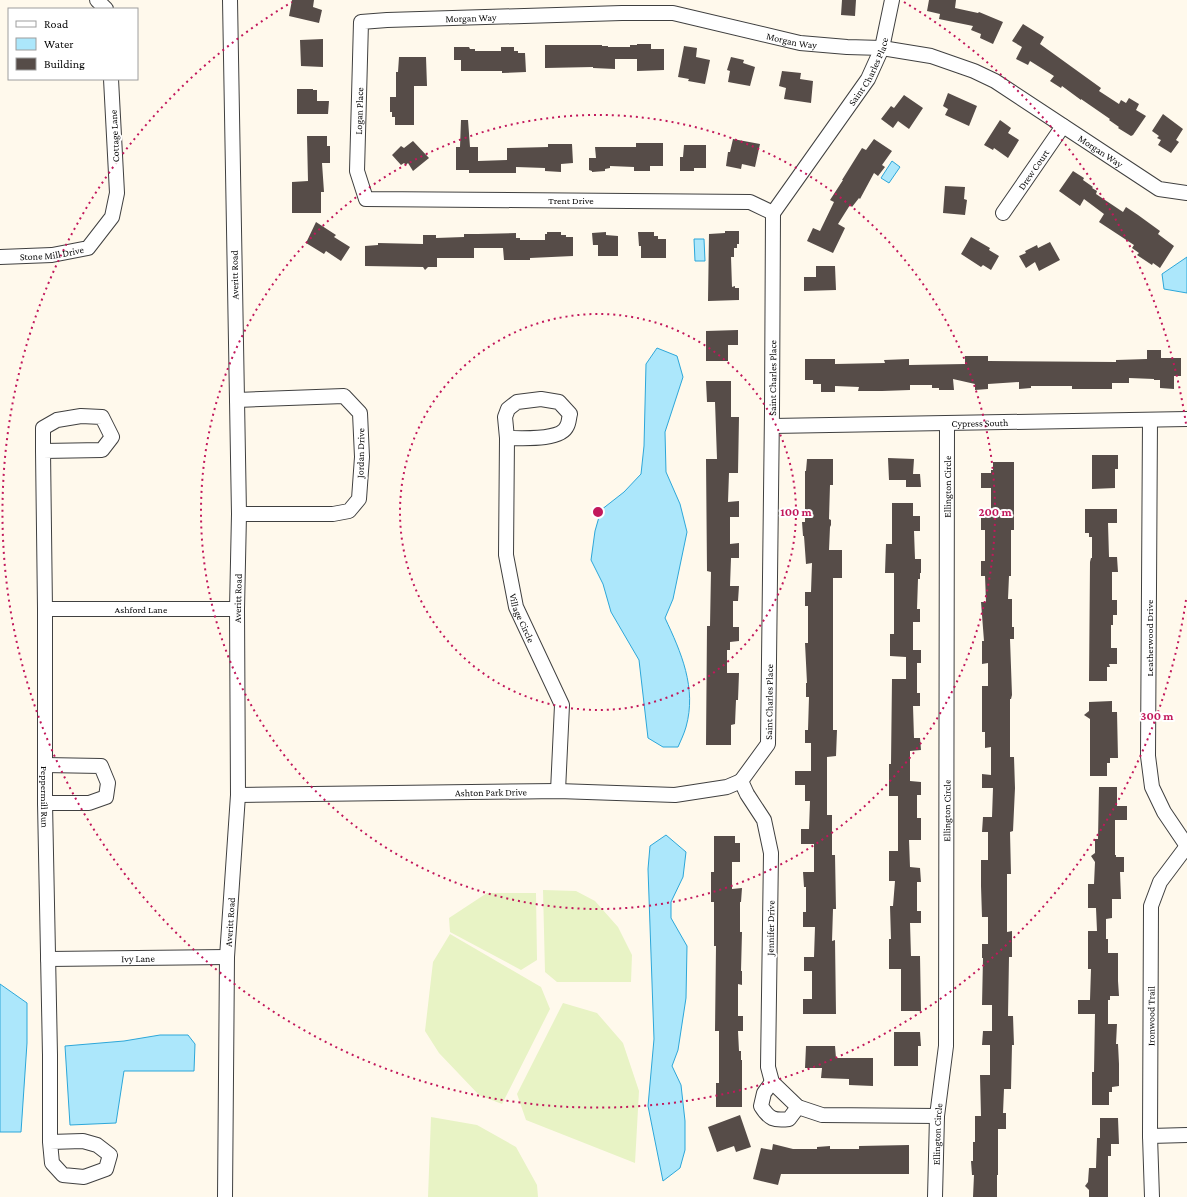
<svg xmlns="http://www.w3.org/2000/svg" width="1187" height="1197" viewBox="0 0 1187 1197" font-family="'Crimson Pro',serif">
<rect width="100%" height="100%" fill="#fff9ec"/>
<!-- pitch -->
<path fill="#e8f3c5" d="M543,890L576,891L595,901L618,927L632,955L631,982H557L545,972Z
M487,893H536L537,960L521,970L450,932L449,918Z
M450,934L541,987L550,1009L502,1104L479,1095L439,1053L425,1031L433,962Z
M563,1003L597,1013L623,1043L639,1091L635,1163L526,1120L517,1094Z
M431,1117L477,1125L516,1147L537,1185L538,1197H428Z"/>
<!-- water -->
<path fill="#ace7fb" stroke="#2da7d9" d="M892,161L900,167L889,183L881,178Z
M694,239H704L705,261H695Z
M1187,257V293L1164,289L1162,274Z
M657,348L677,356L683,377L665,432L666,472L680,504L687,532L673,599L665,618C681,652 697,688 686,727C684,734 681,740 678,747H663L648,738L639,660L611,612L603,584L591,560L595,531L601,510L624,492L641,474L644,446L646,364Z
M666,835L686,852L683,877L671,902V918L687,946L686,998L678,1050L672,1066L681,1085L685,1121V1150L680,1168L663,1181L648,1106L654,1039L648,869L650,846Z
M0,984L27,1003V1043L21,1132H0Z
M160,1035H188L195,1044L194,1071H124L116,1123L70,1125L65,1046L124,1041Z"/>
<!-- building -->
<path fill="#564c48" d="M292,0H314L313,7L322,10L319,23L289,16Z
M842,0H856L855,16L841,15Z
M929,0H956L955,8L978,13L979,12L1003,22L993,44L980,38L981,34L971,30L973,26L939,19L940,14L927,11Z
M1023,24L1044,37L1040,44L1101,88L1099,91L1119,104L1121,100L1126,103L1129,98L1139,104L1136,110L1146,116L1133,135L1131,136L1118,128L1119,127L1109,120L1110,119L1081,99V100L1062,86L1061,88L1050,81L1054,76L1030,61L1028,65L1016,59L1022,47L1012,41Z
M323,39V67L301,66L300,40Z
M637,44H651V49H664V70L637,71V59H615V69L593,68V67L545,68V45H602V46H608V47H630V45H637Z
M684,46L697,48L696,57L710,60L705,84L688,81L689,79L678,77Z
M454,47H469L470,49H475V51H501V47H514V51H518V53H525L526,72L502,73V71H461V60H454Z
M399,57H426L427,86H414V125H395V117H392V112H390V97H396V72H398Z
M731,57L744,60L743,63L755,67L750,86L728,82L730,71L727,70Z
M782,71L801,73L800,79L813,81L811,103L784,99L786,88L779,86Z
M297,89H313V90H317V101H329L328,114H297Z
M948,93L977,106L969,126L945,115L948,109L943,106Z
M904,95L923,108L909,129L898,121L893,128L881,119L891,106L894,108Z
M1163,114L1183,129L1176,140L1179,142L1171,153L1158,145L1161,140L1157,138L1159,136L1152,131Z
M461,120H468L470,147H478V161L507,160V148L548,147V144H572L573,163L561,164V172L545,171V168L516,167V173H469V170H456V147H460Z
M1000,120L1011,128L1008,133L1019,140L1008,158L994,148L993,150L984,145Z
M307,136H327V146H330V163H322L324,192H321V213H292V182L308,181Z
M733,139L760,144L755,167L742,164L741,169L726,166L728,152H730Z
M874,139L892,151L882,165L885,167L878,176L874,173L860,199L859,198L852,207L850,205L838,224L845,228L833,253L807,241L813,228L820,231L834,202L830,200L843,180H842L862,148L866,150Z
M413,141L429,158L413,171L408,163L406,165L404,163L401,165L392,155L401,146L404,148Z
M636,143H663V166H650V171H634V167L610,166V168L605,169V171L592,172V171L589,170V158H596L595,147H636Z
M684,145H706V168H694V171H680V157H683Z
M1073,171L1084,178L1083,180L1093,187L1092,188L1097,191L1096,194L1123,212L1126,207L1138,215L1160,231L1158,234L1174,246L1160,268L1153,263L1152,265L1137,255L1139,253L1132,248L1134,245L1099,222L1104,214L1084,199L1080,206L1059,191Z
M945,186L965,187L964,199L967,200L965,215L943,213Z
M316,222L336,235L334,237L350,247L341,261L326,251L324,254L306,243Z
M725,231H739V244H737V248H734V257H731L732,287L735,286V288H739V300L708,301L709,234L725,233Z
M547,232H561V235H566V237H573V256L530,258V260H504L503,248H474V258H437V267H428L425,270L423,267L365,266V246L378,245V243L423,244V235H436V238L464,237V234H478L516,233V238H520V240H545V234H547Z
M606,232V235L618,236V256H598V245H593L592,233Z
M638,232H654V236H658V239H666V258H641V246H639Z
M971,237L990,248L989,250L999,256L991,270L983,265L981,267L961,254Z
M1050,242L1060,260L1039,271L1035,262L1026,268L1019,256L1026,253L1025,251L1037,245L1038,248Z
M816,266H835L836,290L804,291V277H816Z
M738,330V345H728V361H706V331Z
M1147,350H1161V358H1181V376H1174V389L1160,388V380H1154V379L1129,378V383H1112V389H1072V386H1031V388L1019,389V382L988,384V389L975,390V384L953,379L954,390H939V388H932V385H910V390L882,391H858L859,387L835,386V392H821V384H813V380H805V359H835V364L885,363L884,360L909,359V365L965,364V356H988V361L1116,362V360L1147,359Z
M706,381H731V417H739L738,473H729L728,502L739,501V517H730V544L739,543V558H731L730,586H739L738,601H733V627H739V641L730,642V650H727V673H739L738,700H736L735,724L731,725V745H706L707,626H710L711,572L707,571L706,459H717L715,402H707Z
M1092,455H1118V469H1115V488L1092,489Z
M888,458L914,459L913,474H920L921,487H906V480H889Z
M807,459H833V485H830L829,519L831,520V525L830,527L829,550H842V578H833V730H837L836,756L827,757V815H832V855H835L836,909H833L832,941L835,940L836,1014H803V999H812V971H804V957H814L815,927H803V912H806V887H804L803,872H814V844H801V829H809L810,801H805V785H795V771H811V743H805V730H808L809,697H806V683H807L805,643H808V606H805V592H811L812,563L806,564L804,536H803L802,522H805V471H806Z
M993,462H1014V530H1011V576H1009L1008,599H1012V627H1014V639H1010L1012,695L1011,699H1010V757H1014L1015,788L1013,831L1010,832L1011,874H1007V932L1012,931V957H1009L1008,1016H1013L1014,1045H1012L1011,1089H1004L1003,1113H1006V1129H998V1175H997V1197H973L974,1175H972L971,1161H973V1142H975V1116H981L980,1075H990V1045H982L983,1031H992V1005H982L983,958H982V944H988V917H982L981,886V860H988V832H982L983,817H992L993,788H982V774L991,775V747L985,748V732H982V686H988V663L982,664V641H984L981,602H986L985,576H981V561H985V530H981V515H991V488H981V473H991V470H993Z
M892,503H913V516H920V531H914L915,559H921V573H920V579H918L917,609H920V622H913V650H921V663H917V693H920V706H913L914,738H920L921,750L910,751V781L921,782V795H917V818H921V840H909L910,867L920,868L921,882H917V911H921V923H910L911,956H920L921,1011H901V969H889V939H891L890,906H893L895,881H889V851H898V796H889V764H891L892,679H906V657L890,656V634H894V573H885L886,544H892Z
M1085,509H1117V523H1108L1109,557H1117L1118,572H1112V600H1117V615H1113V625H1111V648H1117V664H1109L1110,667H1107V681H1089L1090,562L1091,558H1092V537H1089V533H1085Z
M1112,701V712H1117L1118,758H1110V763H1107V776H1090V719L1084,715L1089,711V702Z
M1099,787H1117V806H1127V820H1115V855H1116V857H1124V872H1120L1121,899H1112V918L1106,919V939H1108V953H1118V981L1119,996H1110V1000H1108V1024H1117L1116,1044H1118L1119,1064V1086L1112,1087V1092H1109V1105H1092V1072H1094L1095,1014H1078V1000H1090L1091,969H1088V931H1097L1096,908H1088V884H1094L1095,862L1091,856L1095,853V839H1098Z
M714,836H735V843H740V862H732V889L742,888L741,902H740V932H742L741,971H742V985L738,984V1016H743V1031H738L739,1051H741V1060H742V1107H716V1083H719V1031H715L716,946H714V902H711V872H714Z
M894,1032H920L921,1046H918V1066H894Z
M806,1046H835L836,1058H873V1086L849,1085V1079L821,1078L822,1068H805Z
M740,1115L751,1147L736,1152L734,1146L717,1152L708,1127Z
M1100,1118H1118L1119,1144H1111V1156H1108V1197H1089V1190L1085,1186L1088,1182L1089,1168H1096L1097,1138H1100Z
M773,1144L793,1149H817V1147L830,1146V1149H859V1146L909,1145V1174H781L778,1185L753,1179L761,1148L772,1150Z"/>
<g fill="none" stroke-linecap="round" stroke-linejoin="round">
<!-- minor casing -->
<g stroke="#404040" stroke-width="16">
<g id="minor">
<path d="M97,0L106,9"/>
<path id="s1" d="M773,213L750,202L366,199L357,171L361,22L387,20L622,13H673L800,43L847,47L882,48L931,56L974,71L995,81L1159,189L1187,193"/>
<path id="s2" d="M1003,213L1063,126"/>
<path id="s3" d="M0,257L52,255L88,248L112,217L117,193L111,79"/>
<path d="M237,400L344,396L360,413L362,457L359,499L349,511L333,514H239"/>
<path d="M1150,420L1148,756L1152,787L1164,812L1187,846"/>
<path id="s4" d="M772,426L1187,419"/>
<path id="s5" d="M507,438C522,438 561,441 567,426C569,423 569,417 570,414L559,402L541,399L517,402L508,409L505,417L507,438L506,555L516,607L562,705L558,791"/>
<path id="s6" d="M43,451L102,450L112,437L102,417L81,416L57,420L43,428V451L45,609V803L50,1055V1142L52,1163L63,1175L84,1177L106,1169L110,1155L97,1145L83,1141L50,1142"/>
<path id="s7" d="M45,609H237"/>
<path d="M45,765L101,766L108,783L106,797L89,803H45"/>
<path id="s8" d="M741,781L768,744L772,411L773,213L868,79L882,48L892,0"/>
<path d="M741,781L747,794L764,820L771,853L768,1067L772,1082L798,1107L822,1115L937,1116"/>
<path id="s9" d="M238,795L558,791L675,795L727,787L741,781"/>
<path id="s10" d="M48,959L227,957"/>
<path d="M772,1082L764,1093L761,1106C769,1119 774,1121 789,1119L798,1107"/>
<path d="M1150,1136L1187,1135"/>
<path id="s11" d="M225,1197L227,957L238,795L237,609L239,514L230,0"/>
<path id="s12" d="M935,1197L937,1116L946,1046L947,424"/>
<path id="s13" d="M1152,1197L1150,1136L1151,906L1160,882L1187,846"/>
</g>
</g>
<!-- minor -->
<use href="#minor" stroke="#fff" stroke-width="14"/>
</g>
<!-- distance rings -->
<g fill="none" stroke="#c2185b" stroke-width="2" stroke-dasharray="2 4">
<circle cx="598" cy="512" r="198"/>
<circle cx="598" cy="512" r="397"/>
<path d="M1186 600A595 595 0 1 1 292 2M904 2A595 595 0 0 1 1186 424"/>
</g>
<g text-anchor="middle" stroke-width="4" stroke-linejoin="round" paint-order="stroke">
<!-- street labels -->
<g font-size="10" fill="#0d0d0d" stroke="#fff">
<text dy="4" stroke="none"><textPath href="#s1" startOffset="698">Morgan Way</textPath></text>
<text dy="4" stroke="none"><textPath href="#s1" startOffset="1022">Morgan Way</textPath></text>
<text dy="4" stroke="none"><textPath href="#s8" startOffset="748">Saint Charles Place</textPath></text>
<text dy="4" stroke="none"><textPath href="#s1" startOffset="499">Logan Place</textPath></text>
<text transform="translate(114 136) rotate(-93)" y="4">Cottage Lane</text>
<text dy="4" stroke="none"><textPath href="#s1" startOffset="1358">Morgan Way</textPath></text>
<text dy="4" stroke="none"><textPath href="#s2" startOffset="53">Drew Court</textPath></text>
<text x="571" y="204">Trent Drive</text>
<text dy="4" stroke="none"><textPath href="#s3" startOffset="52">Stone Mill Drive</textPath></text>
<text transform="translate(234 275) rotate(-91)" y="4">Averitt Road</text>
<text dy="4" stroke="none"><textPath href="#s8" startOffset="412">Saint Charles Place</textPath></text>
<text dy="4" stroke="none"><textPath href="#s4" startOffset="208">Cypress South</textPath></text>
<text transform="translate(360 453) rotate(-89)" y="4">Jordan Drive</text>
<text dy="4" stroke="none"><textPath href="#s12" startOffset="711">Ellington Circle</textPath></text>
<text dy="4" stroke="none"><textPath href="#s11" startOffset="599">Averitt Road</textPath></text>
<text dy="4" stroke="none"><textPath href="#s7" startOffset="96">Ashford Lane</textPath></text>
<text dy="4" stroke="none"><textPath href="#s5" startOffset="358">Village Circle</textPath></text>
<text transform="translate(1149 638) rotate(-90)" y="4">Leatherwood Drive</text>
<text dy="4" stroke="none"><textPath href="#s8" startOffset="88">Saint Charles Place</textPath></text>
<text dy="4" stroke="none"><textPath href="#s9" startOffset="253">Ashton Park Drive</textPath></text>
<text dy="4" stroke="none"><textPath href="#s6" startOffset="528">Peppermill Run</textPath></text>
<text dy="4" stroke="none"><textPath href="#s12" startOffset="387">Ellington Circle</textPath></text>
<text dy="4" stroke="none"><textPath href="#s11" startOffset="275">Averitt Road</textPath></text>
<text transform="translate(770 928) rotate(-89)" y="4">Jennifer Drive</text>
<text dy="4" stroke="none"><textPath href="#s10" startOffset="90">Ivy Lane</textPath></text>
<text dy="4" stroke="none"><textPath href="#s13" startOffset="181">Ironwood Trail</textPath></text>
<text dy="4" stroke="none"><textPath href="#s12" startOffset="63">Ellington Circle</textPath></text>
</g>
</g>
<circle cx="598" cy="512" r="6" fill="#c2185b" stroke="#fff" stroke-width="2"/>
<g font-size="12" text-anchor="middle" font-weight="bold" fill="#c2185b" stroke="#fff" stroke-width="4" stroke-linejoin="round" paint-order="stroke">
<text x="796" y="516">100 m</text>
<text x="995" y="516">200 m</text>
<text x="1157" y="720">300 m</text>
</g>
<!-- legend -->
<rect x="8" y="8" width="130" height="72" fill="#ffffff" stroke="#9e9e9e"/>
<rect x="16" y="21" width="20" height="6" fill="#ffffff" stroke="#9e9e9e"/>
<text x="44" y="28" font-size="12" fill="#0d0d0d">Road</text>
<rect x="16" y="38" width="20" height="12" fill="#ace7fb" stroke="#9e9e9e"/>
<text x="44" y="48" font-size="12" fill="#0d0d0d">Water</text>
<rect x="16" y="58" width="20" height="12" fill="#564c48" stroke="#9e9e9e"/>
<text x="44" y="68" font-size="12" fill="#0d0d0d">Building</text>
</svg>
